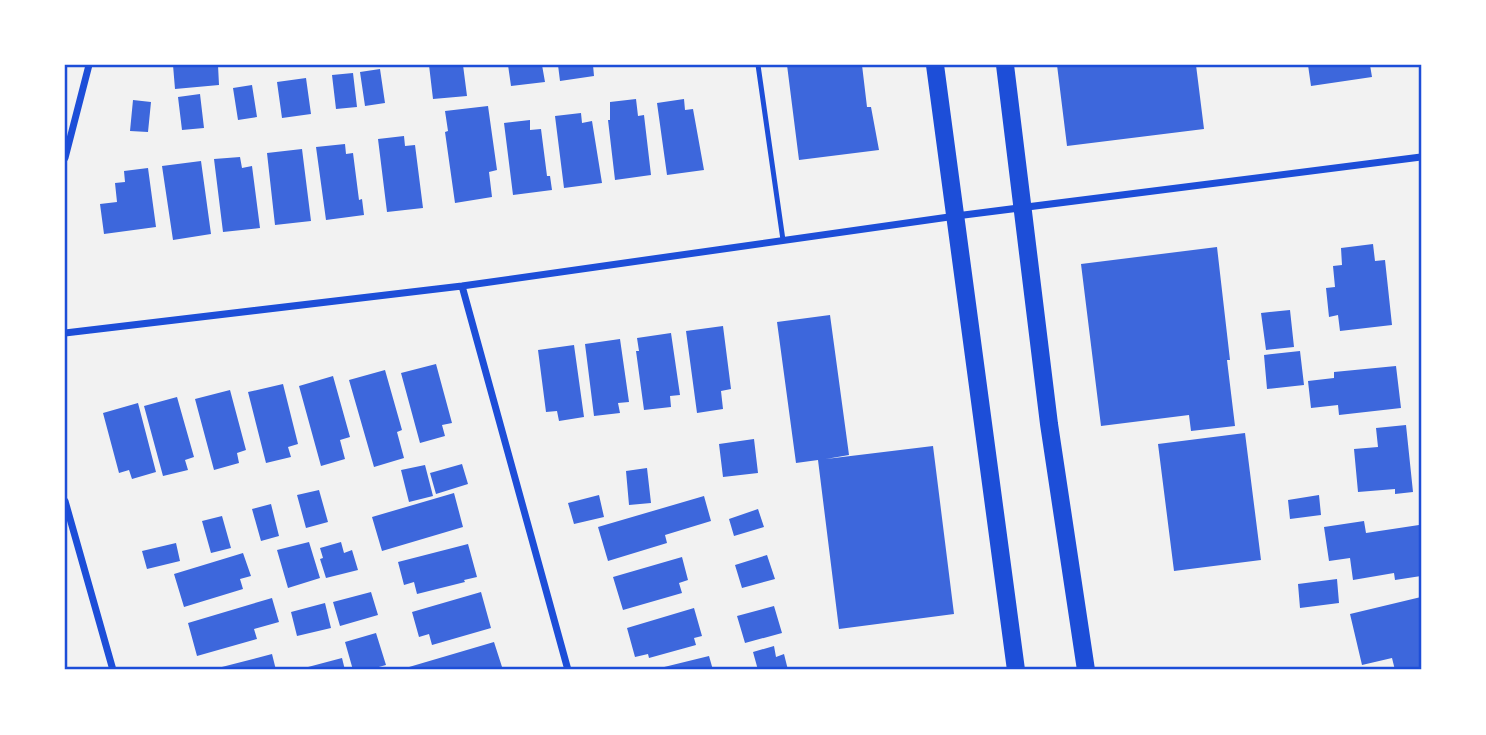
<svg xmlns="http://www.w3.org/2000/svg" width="1486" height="735" viewBox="0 0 1486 735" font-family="'PT Sans Narrow',sans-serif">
<rect width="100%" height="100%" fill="#f2f2f2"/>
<!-- building -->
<path fill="#3d67dc" d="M173,65H218L219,85L175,89Z
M429,65H463L467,96L433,99Z
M508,65H542L545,82L511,86Z
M558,65H593L594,76L560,81Z
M787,65H862L867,107H871L879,150L799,160Z
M1057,65H1196L1204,129L1067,146Z
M1308,65H1370L1372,77L1311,86Z
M380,69L385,103L365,106L360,72Z
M353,73L357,107L336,109L332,75Z
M306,78L311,114L282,118L277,82Z
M252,85L257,117L238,120L233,88Z
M200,94L204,128L182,130L178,97Z
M636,99L638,116L644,115L651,175L615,180L608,120H610V102Z
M684,99L685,110L693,109L704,170L667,175L657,103Z
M133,100L151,102L148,132L130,131Z
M488,106L497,170L489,172L492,197L455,203L445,132L448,131L445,111Z
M581,113L582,123L592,121L602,183L564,188L555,116Z
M530,120V130L541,129L547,176H550L552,190L513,195L504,123Z
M404,136L405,146L415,145L423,208L387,212L378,139Z
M345,144L346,154L353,153L359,200L362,199L364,215L326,220L316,147Z
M302,149L311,221L275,225L267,153Z
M240,157L242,168L252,166L260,228L223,232L214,159Z
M201,161L211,234L173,240L162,166Z
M148,168L156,227L104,234L100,204L117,202L115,183L125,182L124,171Z
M1373,244L1375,261L1385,260L1392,325L1340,331L1338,315L1329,317L1326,288L1335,287L1333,266L1342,265L1341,248Z
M1217,247L1230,360H1227L1235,426L1191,431L1189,415L1101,426L1081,264Z
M1290,310L1294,347L1266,350L1261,313Z
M830,315L849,455L826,459L933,446L954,614L839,629L818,460L796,463L777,322Z
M723,326L731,389L721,391L723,409L697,413L686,331Z
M671,333L680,395L670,396L671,407L644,410L636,351H639L637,338Z
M620,339L629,402L618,403L620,413L594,416L585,344Z
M574,345L584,417L559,421L557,411L546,412L538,350Z
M1300,351L1304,385L1267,389L1264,355Z
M436,364L452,423L442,425L445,436L420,443L401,373Z
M1396,366L1401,408L1339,415L1338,405L1311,408L1308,381L1334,378V372Z
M385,370L402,430L397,432L404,458L374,467L349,380Z
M333,376L350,437L340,440L345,459L321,466L299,386Z
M283,384L298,444L288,447L291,457L266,463L248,392Z
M230,390L246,450L237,453L239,463L214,470L195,399Z
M177,397L194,457L185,460L188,470L163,476L144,406Z
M138,403L156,472L132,479L129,470L119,473L103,413Z
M1406,425L1413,492L1395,494V489L1358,492L1354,449L1378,447L1376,428Z
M1245,433L1261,560L1174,571L1158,444Z
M754,439L758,473L723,477L719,444Z
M462,464L468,484L436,494L430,473Z
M425,465L433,496L409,502L401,470Z
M647,468L651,503L629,505L626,471Z
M319,490L328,522L306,528L297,495Z
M454,493L463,527L382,551L372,517Z
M599,495L604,517L574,524L568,503Z
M1319,495L1321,515L1290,519L1288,500Z
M704,496L711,521L665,535L667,543L608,561L598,527Z
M271,504L279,536L261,541L252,509Z
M758,509L764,527L734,536L729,519Z
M222,516L231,548L211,553L202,521Z
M1364,521L1366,533L1419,525L1421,540V576L1395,580L1394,573L1353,580L1350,558L1329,561L1324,527Z
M309,542L320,578L288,588L277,550Z
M341,542L344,553L352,550L358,570L326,578L320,559L323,558L320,548Z
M176,543L180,561L147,569L142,551Z
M468,544L477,577L464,580L465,582L417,594L414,582L404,585L398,562Z
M243,553L251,576L240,579L243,589L184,607L174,574Z
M767,555L775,579L742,588L735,565Z
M682,557L688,580L679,583L682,593L623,610L613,577Z
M1337,579L1339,603L1300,608L1298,584Z
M371,592L378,615L340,626L333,602Z
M481,592L491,628L432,645L429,634L419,637L412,612Z
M1421,597V668L1395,670L1392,658L1362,665L1350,614Z
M272,598L279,622L254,629L257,639L197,656L188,623Z
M325,603L331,628L297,636L291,612Z
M774,606L782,633L745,643L737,616Z
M694,608L702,636L694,638L696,645L649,658L648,654L635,657L627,628Z
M376,633L386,665L368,670H353L345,642Z
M494,642L503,670H410L409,667Z
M774,646L776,657L784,654L788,670H758L753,652Z
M272,654L276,670H214V669Z
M709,656L713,670H656V669Z
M342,658L345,670H309L308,667Z"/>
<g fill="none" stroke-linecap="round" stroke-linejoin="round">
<!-- service -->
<path stroke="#1d4ed8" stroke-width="5" d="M758,65L783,240"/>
<!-- minor -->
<path stroke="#1d4ed8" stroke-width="7" d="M65,158L89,65
M462,286L568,670
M65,333L462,286L956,216L1421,157
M65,501L113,670"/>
<!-- primary -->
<path stroke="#1d4ed8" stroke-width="18" d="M935,65L1016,670
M1005,65L1049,424L1086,670"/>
</g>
<!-- border -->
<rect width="1486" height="735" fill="none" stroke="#ffffff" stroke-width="133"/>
<rect x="66" y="66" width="1354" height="602" fill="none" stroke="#1d4ed8" stroke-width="2.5"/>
</svg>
